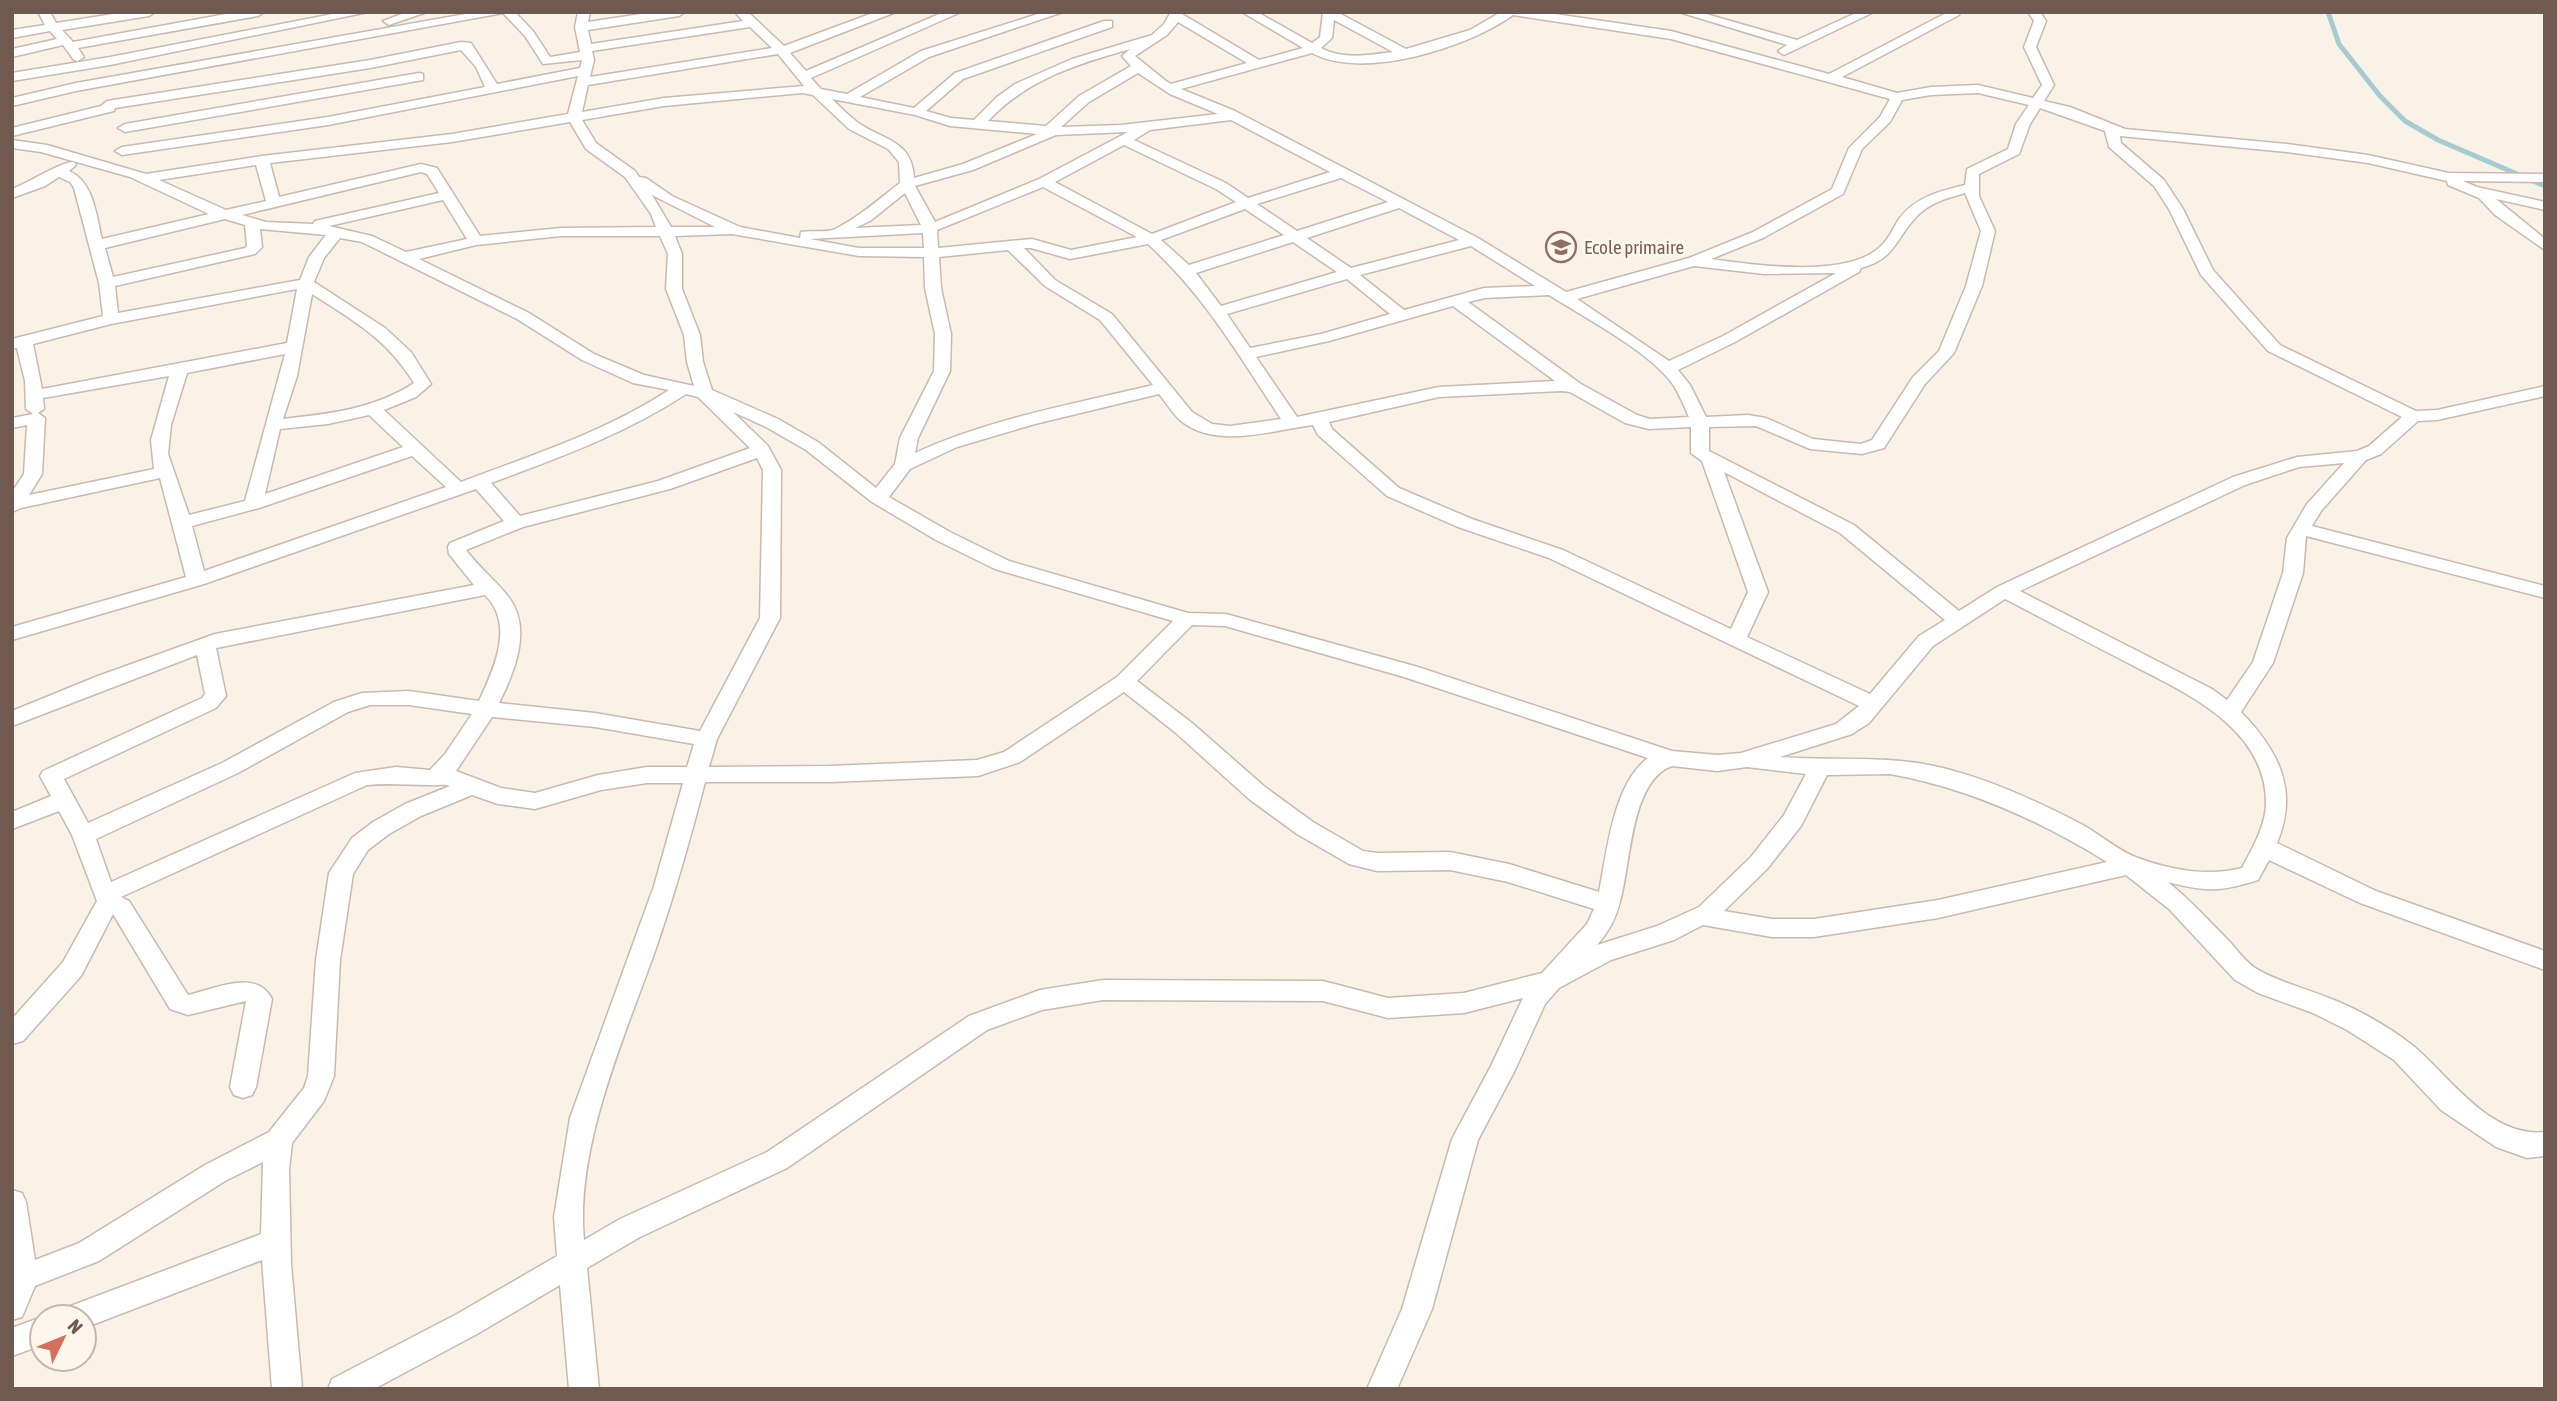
<svg xmlns="http://www.w3.org/2000/svg" width="2557" height="1401" viewBox="0 0 2557 1401" font-family="'Asap Condensed',sans-serif">
<rect width="100%" height="100%" fill="#faf1e7"/>
<g fill="none" stroke-linecap="round" stroke-linejoin="round">
<!-- stream -->
<path stroke="#a5cdd1" stroke-width="5" d="M2328,12L2339,44L2380,96L2405,121L2438,140L2545,186"/>
<!-- minor casing -->
<g stroke="#cab9ae" stroke-width="3">
<path id="minor" d="M38,12H50L56,23L126,12H155L149,16L62,30L73,42L237,12H264L258,16L78,48L84,57L78,61L74,60L63,45L12,57V49L57,39L50,31L12,38V30L45,25Z
M343,12H368L110,65L12,81V73L110,57Z
M407,12H427L389,25L383,21Z
M477,12H515L533,31L550,57L580,52L575,27L578,12H590L588,22L654,12H685L679,16L588,30L591,44L743,21L735,12H748L784,46L870,14L896,12L790,53L806,71L944,12H961L811,78L821,89L847,94L921,51L1044,12H1063L929,57L860,97L914,108L955,73L1104,21H1112V27L963,79L926,111L951,118L974,120L997,97L1015,84L1072,59L1152,35L1164,24L1171,12H1183L1182,14L1259,60L1303,48L1242,12H1257L1312,43L1320,37L1323,12H1337L1406,49L1470,30L1501,12H1541L1671,31L1829,74L1948,12H1960L1959,15L1842,77L1897,93L1931,87L1978,85L2033,98L2042,85L2024,47L2034,21L2028,12H2040L2046,21L2036,47L2054,85L2044,101L2070,107L2125,129L2287,144L2368,155L2449,173L2545,174V182L2463,181L2477,187L2545,202V210L2496,199L2545,239V250L2495,215L2479,198L2448,185L2447,181L2368,163L2287,152L2120,136L2121,143L2164,180L2183,209L2213,270L2280,345L2416,411L2437,410L2545,386V396L2437,420L2418,421L2381,454L2366,460L2321,511L2312,526L2545,586V598L2306,536L2303,573L2273,663L2241,712C2279,751 2299,791 2277,843L2376,891L2545,951V970L2360,903L2269,860L2258,880C2220,892 2207,892 2168,882C2190,900 2209,921 2229,941C2237,950 2245,961 2255,968C2278,982 2304,988 2329,998C2357,1009 2388,1026 2412,1045C2450,1076 2489,1138 2545,1132V1156L2527,1158L2496,1147L2441,1110L2394,1060L2347,1030L2313,1013L2258,993L2235,980L2169,909L2126,875L1938,918L1814,937H1772L1703,925L1674,940L1611,960L1559,988L1545,1004L1515,1070L1478,1140L1432,1309L1397,1389H1367L1402,1309L1452,1139L1491,1066L1523,998L1464,1013L1388,1018L1323,1001L1103,1000L1042,1010L987,1030L787,1168L640,1237L587,1268L599,1389H569L560,1285L477,1334L374,1389H328L332,1379L457,1314L557,1256L554,1217L570,1118L654,886L683,783H647L601,790L535,809L498,804L472,795L421,816L389,834L368,850L353,874L340,960L334,1076L324,1101L292,1143L289,1169L291,1264L302,1389H272L262,1260L84,1328V1317H63L68,1307L261,1234L263,1162L225,1181L99,1261L35,1286L22,1317L12,1320V1190L22,1193L26,1202L35,1260L79,1243L205,1165L269,1132L304,1088L308,1076L316,960L329,873L352,838L373,822L405,804L450,786C442,783 438,786 429,785C407,785 388,783 367,785L121,897L129,901L188,995C215,989 256,968 272,999L256,1087L252,1095L243,1098L234,1095L230,1087L246,1001L188,1015L170,1009L113,914L81,976L23,1041L12,1044V1019L63,962L97,901L72,835L59,811L12,829V812L51,796L40,776L43,771L202,698L205,694L197,655L12,726V711L98,676L215,634L474,585L449,554L448,547L450,543L504,521L476,489L204,584L12,640V627L186,577L160,478L21,508L12,512V492L24,474L27,425L12,428V418L33,414L26,409L25,381L17,348L12,349V339L103,316L99,283L74,188L70,182L59,177L45,186L12,198V189C26,184 64,160 74,162L76,165L69,171C94,182 96,215 102,239L209,214L130,177L41,152L12,148V140L47,145L146,174L262,156L452,134L568,114L578,76L328,125L122,155L115,151L122,147L328,117L485,87L476,67L461,50L370,68L115,108L114,111L12,136V128L101,106L107,101L370,60L461,42L471,43L497,84L580,68L582,60L543,64L525,36L503,13L76,91L12,106V98L76,83ZM1513,15L1671,39L1890,99L1880,117L1849,148L1832,189L1753,232L1689,258L1566,292L1478,238L1235,111L1181,89L1312,53C1363,81 1469,47 1513,15ZM1334,20L1393,52C1368,55 1344,60 1321,48L1332,38ZM1178,22L1247,63L1171,84L1166,81L1135,56L1167,35ZM750,27L772,48L590,77L594,60L592,51ZM1130,49L1122,56L1131,66L1079,96L1046,126L988,121C1026,80 1077,64 1130,49ZM778,54L804,86L664,98L582,112L588,85ZM1138,73L1170,94L1218,114L1121,125L1061,127L1089,102ZM802,93L813,95L849,129L888,149L899,162L900,183C879,199 858,218 835,229C827,233 811,230 801,232L800,238L740,227L672,196L646,178L639,177L635,171L596,143L582,120L664,106ZM1978,93L2029,105L2016,124L2008,149L1967,169L1965,185C1940,191 1915,197 1899,219C1893,228 1889,239 1881,246C1848,279 1754,265 1711,259L1763,238L1843,194L1862,149L1890,122L1902,100L1931,95ZM832,99L915,115L950,126L1037,134L963,164L914,178C912,139 883,141 857,122C848,115 840,107 832,99ZM2040,108L2105,131L2109,147L2154,186L2169,209L2201,275L2268,351L2402,417L2369,446L2357,451L2297,457L2233,477L1997,587L1959,611L1854,525L1709,451V427L1756,426L1810,449L1862,454L1884,448L1925,384L1954,353L1982,286L1995,231L1979,196V174L2019,154L2030,124ZM1231,120L1330,172L1248,198L1226,183L1134,140L1150,130ZM570,122L586,149L625,177L651,214L656,227L561,228L480,236L437,168L421,164L279,197L270,163L452,142ZM1128,132L1039,179L935,222L915,186L973,170L1056,135ZM1124,145L1216,189L1236,202L1152,234L1055,182ZM256,165L266,201L226,210L159,180ZM421,172L427,174L439,193L315,221L313,224L266,222L242,215ZM1341,178L1388,202L1297,231L1257,204ZM1043,187L1137,237L1071,250L1032,239L938,248L937,230ZM905,193L921,225L855,228L870,221ZM1965,193L1981,231L1966,286L1939,351L1913,377L1872,440L1861,444L1813,439L1766,418L1748,415L1706,417L1690,385L1678,370L1735,342L1859,272L1861,268C1896,258 1894,241 1916,217C1929,203 1947,198 1965,193ZM652,195L715,227H671ZM443,200L467,239L406,252L372,236L329,226ZM1399,208L1459,240L1351,268L1307,238ZM1245,209L1284,235L1189,265L1161,240ZM225,219L245,225L247,246L245,248L113,277L105,248ZM260,229L326,235L309,257L300,280L118,313L115,286L255,254L262,247ZM923,233L924,248H859L810,239ZM732,234L859,256L924,257L925,288L935,334L934,371L900,438L895,464L876,488L818,442L778,419L712,390L703,362L700,335L682,289V254L675,236ZM561,236H660L668,254L666,289L684,335L687,362L694,386L644,375L594,354L529,313L419,259L476,245ZM340,238L362,242L517,319L582,360L633,383L669,390C605,432 532,455 461,482L384,410L416,397L431,384L411,352L385,328L314,282L324,258ZM1293,242L1337,272L1221,306L1196,273ZM1148,244C1205,296 1239,356 1281,419L1230,426L1212,424L1192,412L1112,314L1055,280L1024,248H1031L1070,259ZM1471,246L1535,286L1484,288L1404,310L1360,275ZM1008,250L1045,286L1100,320L1153,385C1073,404 989,419 915,453L918,438L950,371L951,334L941,288L939,257ZM1694,266L1764,274L1836,273L1723,336L1669,361L1577,299ZM1347,279L1390,314L1321,334L1250,348L1227,314ZM297,289L287,343L42,389L33,344L111,324ZM312,294C354,321 387,339 414,383C375,409 328,414 283,419L297,376ZM1549,295C1585,318 1647,350 1672,383C1679,393 1684,406 1689,417L1650,419L1637,415L1581,384L1468,302L1485,298ZM1453,306L1555,381L1439,387L1297,417L1256,357L1329,341ZM285,354L245,501L189,515L168,454L171,425L187,373ZM169,376L151,440L154,469L29,495L42,474L45,418L38,413L44,409L43,398ZM1562,391L1570,392L1625,423L1649,429L1691,427V453L1702,461L1748,592L1731,629L1563,550L1472,519L1399,488L1332,429L1329,422L1439,397ZM686,394L698,397L750,448L658,481L520,516L491,483C558,458 625,434 686,394ZM1159,394C1166,402 1172,413 1180,420C1215,450 1272,430 1313,425L1318,435L1387,496L1458,527L1549,558L1859,706L1836,724L1741,753L1717,755L1672,751L1418,667L1226,614L1188,613L1009,561L950,532L889,497L910,469L957,447L1035,424ZM733,412L766,427L806,450L872,502L936,540L995,569L1173,621L1117,677L1004,752L977,760L830,766L709,767L717,739L780,618L781,470L768,446ZM369,415L403,447L265,494L280,429L328,424ZM412,456L446,487L204,571L192,526L259,508ZM757,458L763,470L760,618L700,731L595,713L499,703C514,673 532,630 510,599C497,581 479,568 466,550L523,527L670,489ZM2344,463L2307,504L2287,538L2283,573L2253,662L2227,700L2212,689L2020,591L2245,485L2299,467ZM1724,472L1840,533L1945,620L1919,636L1870,694L1747,637L1768,592ZM485,595C515,624 494,669 479,701L409,691L362,693L334,702L222,763L88,823L64,779L216,708L226,696L216,648ZM2005,599C2046,620 2087,642 2128,663C2184,692 2266,727 2266,803C2266,825 2252,849 2242,868C2209,877 2170,870 2138,858C2118,851 2101,835 2083,825C2037,801 1985,777 1934,766C1883,755 1832,761 1780,757L1852,734L1869,723L1933,646ZM1192,625L1225,626L1404,677L1648,758C1613,784 1607,852 1599,892L1509,864L1450,852L1377,853L1363,851L1313,822L1265,787L1192,723L1137,681ZM1124,692L1176,733L1249,799L1297,834L1349,864L1377,871L1450,870L1508,882L1594,909L1587,924L1542,973L1464,993L1388,998L1323,981L1103,980L1040,990L969,1016L767,1152L620,1219L584,1240C575,1148 624,1038 655,951C674,896 690,840 705,782H830L978,776L1020,762ZM370,705H409L472,714L445,754L430,770L396,767L355,773L111,882L96,839L238,773L348,712ZM492,717L595,727L694,744L687,767H647L598,775L535,793L501,788L456,771ZM1672,766L1717,771L1747,767L1806,774L1784,815L1751,857L1699,907L1657,926L1597,945C1608,933 1616,918 1620,902C1631,864 1630,781 1672,766ZM1890,774C1968,788 2039,820 2107,862L1938,900L1814,919H1772L1724,911L1767,869L1801,826L1827,775Z
M1679,12H1699L1797,40L1858,12H1874L1784,55L1778,51L1787,45Z
M419,73L423,74V80L125,132L118,128L125,124Z
M42,1317V1345L12,1356V1328Z"/>
</g>
<!-- minor -->
<use href="#minor" fill="#fff" fill-rule="evenodd"/>
</g>
<!-- icons -->
<defs>
<g id="school-ring" transform="scale(1.575)"><circle r="9.5" fill="#fdf6ed" stroke="#8d6e63" stroke-width="1.5"/><path d="M0-5L7-2L0 1L-7-2ZM-4 1L0 2.5L4 1V4Q0 6-4 4Z" fill="#8d6e63"/></g>
</defs>
<g fill-rule="evenodd">
<use href="#school-ring" x="1561" y="247"/>
</g>
<g text-anchor="middle" stroke-width="6" stroke-linejoin="round" paint-order="stroke">
<!-- far-education labels -->
<g font-size="19" fill="#785e54" stroke="#fdf6ed" text-anchor="start">
<text x="1584" y="254">Ecole primaire</text>
</g>
</g>
<!-- border -->
<rect width="2557" height="1401" fill="none" stroke="#70594f" stroke-width="28"/>
<!-- north arrow -->
<g transform="translate(63 1338) rotate(47)"><circle r="33" fill="#fdf6ed" stroke="#c5b7ae" stroke-width="2"/>
<path d="M0-5L12 26L0 18L-12 26Z" fill="#d4705b"/>
<text y="-10" font-size="19" font-weight="bold" text-anchor="middle" fill="#70594f">N</text>
</g>
</svg>
